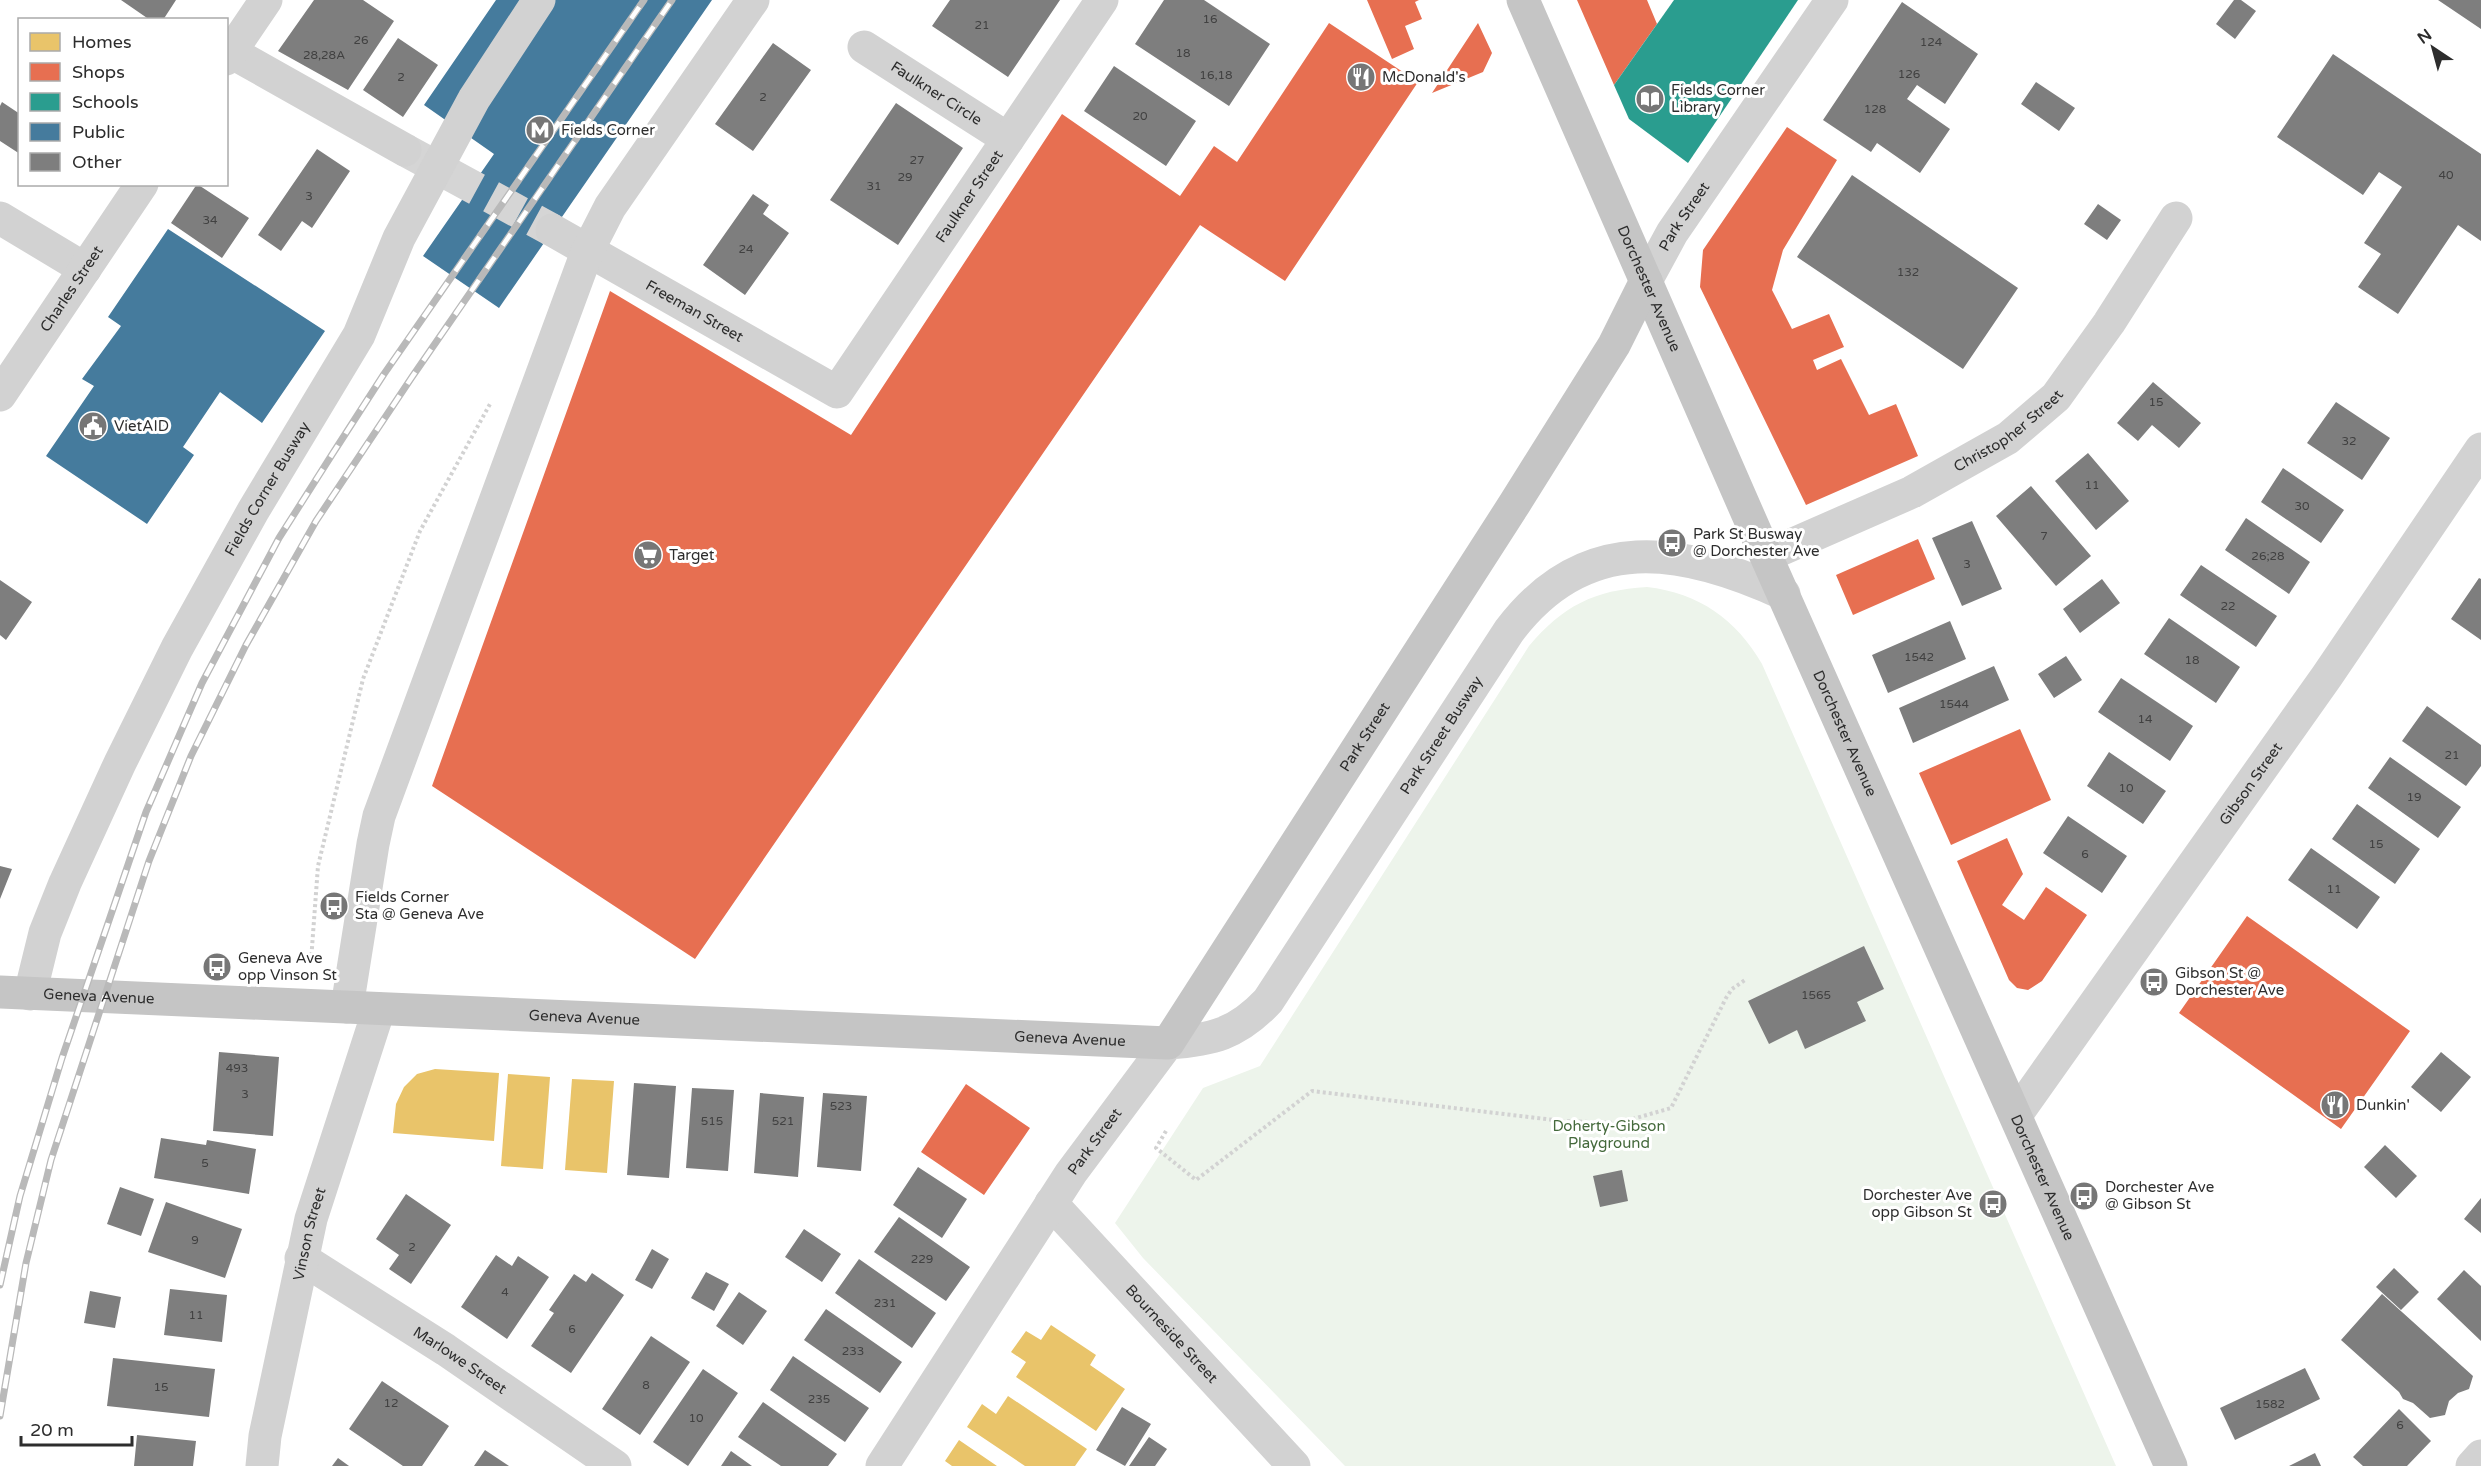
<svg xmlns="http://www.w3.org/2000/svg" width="2481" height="1466" viewBox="0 0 2481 1466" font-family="'Varela Round',sans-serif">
<rect width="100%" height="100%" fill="#fff"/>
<!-- green -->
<path fill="#edf4eb" d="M1647,587C1699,593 1736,619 1762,664L2116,1466H1345L1143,1258L1115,1223L1203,1088L1260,1066L1529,646C1563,606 1594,590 1647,587Z"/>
<!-- homes -->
<path fill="#e9c46a" d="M435,1069L499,1073L494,1141L393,1133L396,1104L404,1087L417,1074Z
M508,1074L550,1077L543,1169L501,1166Z
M572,1079L614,1081L607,1173L565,1170Z
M1051,1325L1096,1355L1090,1365L1125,1389L1096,1431L1016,1377L1026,1362L1011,1352L1026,1331L1041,1340Z
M1008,1396L1087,1449L1075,1466H1025L967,1427L982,1404L996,1414Z
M959,1440L997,1466H952L945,1461Z"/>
<!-- shops -->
<path fill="#e76f51" d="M1367,0H1419L1415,2L1422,19L1405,26L1414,49L1392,59Z
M1577,0H1647L1657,24L1614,85Z
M1329,23L1418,82L1285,281L1200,225L695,959L432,786L610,291L851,435L1062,114L1180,196L1214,146L1237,162Z
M1478,23L1492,53L1483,72L1432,93Z
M1787,127L1837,160L1783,250L1772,290L1792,329L1829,314L1844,347L1813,360L1817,370L1841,359L1869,415L1896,404L1918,456L1806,505L1700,287L1703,250Z
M1918,539L1935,579L1853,615L1836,575Z
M2020,729L2051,800L1951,845L1919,773Z
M2007,838L2023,874L2002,905L2024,920L2046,887L2087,915L2042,981L2028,990L2017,988L2009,980L1957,861Z
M2247,916L2410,1031L2341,1129L2179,1013Z
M966,1084L1030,1128L984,1195L921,1152Z"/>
<!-- schools -->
<path fill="#2a9d8f" d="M1674,0H1798L1688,163L1629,119L1614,85Z"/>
<!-- public -->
<path fill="#457b9d" d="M496,0H712L499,308L423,256L494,154L424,105Z
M168,229L325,331L262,423L220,392L183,447L194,455L147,524L46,456L94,386L82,379L121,326L108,317Z"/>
<!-- building -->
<path fill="#7e7e7e" d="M121,0H176L163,20H150Z
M314,0H363L394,21L348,90L278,51Z
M950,0H1060L1008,77L932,26Z
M1164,0H1204L1270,44L1229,106L1135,44Z
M2234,0H2241L2256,11L2235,39L2216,24Z
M2438,0H2481V29Z
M1902,2L1978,54L1945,104L1917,85L1907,99L1950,129L1920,173L1877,143L1871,152L1823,120Z
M398,38L438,65L403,117L363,90Z
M773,43L811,70L753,151L715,124Z
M2333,54L2481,154V241L2458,225L2398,314L2358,287L2381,254L2364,243L2402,187L2379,172L2363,195L2277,137Z
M1114,66L1196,121L1166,166L1084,111Z
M2036,82L2075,108L2059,131L2021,104Z
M2,102L20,114V154L0,141V106Z
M896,103L963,148L898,245L830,200Z
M317,149L350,171L312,228L302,221L281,251L258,235Z
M1852,175L2018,288L1963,369L1797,257Z
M197,184L249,218L222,258L171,223Z
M753,194L769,205L763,214L789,233L745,295L703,265Z
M2098,204L2121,220L2107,240L2084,224Z
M2153,382L2201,423L2179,448L2152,425L2138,441L2117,423Z
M2336,402L2390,438L2362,480L2307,443Z
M2088,453L2129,501L2096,530L2055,481Z
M2283,468L2344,510L2321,543L2261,502Z
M2031,486L2091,556L2056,586L1996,516Z
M2246,518L2310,562L2289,594L2225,550Z
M1972,521L2002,589L1962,606L1932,538Z
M2201,565L2277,616L2256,647L2180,595Z
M2479,578L2481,579V640L2451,619Z
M2102,579L2120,603L2080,633L2063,609Z
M0,580L32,602L6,640L0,635Z
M2169,618L2240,667L2216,703L2144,654Z
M1950,621L1966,659L1888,693L1872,655Z
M2066,656L2082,680L2054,698L2038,674Z
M1994,666L2009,700L1913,743L1899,708Z
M2121,678L2193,726L2170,761L2098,712Z
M2427,706L2481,745V766L2466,786L2402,741Z
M2109,752L2166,791L2143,824L2087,786Z
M2390,757L2461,807L2438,838L2368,788Z
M2357,804L2420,849L2395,884L2332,839Z
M2068,816L2127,856L2102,893L2043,853Z
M2311,848L2380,897L2357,929L2288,880Z
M0,866L12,869L0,899Z
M1864,946L1884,989L1857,1002L1866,1021L1805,1049L1797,1030L1769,1044L1748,1001Z
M219,1052L279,1057L273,1136L213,1131Z
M2441,1052L2471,1077L2441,1112L2411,1087Z
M634,1083L676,1086L669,1178L627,1175Z
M692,1088L734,1090L728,1171L686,1168Z
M760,1093L804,1097L798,1177L754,1173Z
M823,1093L867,1096L861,1171L817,1167Z
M161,1138L206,1145L207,1140L256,1149L249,1194L154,1178Z
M2385,1145L2417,1176L2396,1198L2364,1167Z
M918,1167L967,1199L942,1238L893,1205Z
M1622,1170L1628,1201L1600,1207L1593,1176Z
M120,1187L154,1199L141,1236L107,1224Z
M406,1194L451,1225L411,1284L389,1269L399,1255L376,1239Z
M2481,1198V1233L2464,1219Z
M166,1202L242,1229L225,1278L148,1252Z
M899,1217L970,1267L946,1301L874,1252Z
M804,1229L841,1254L822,1282L785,1257Z
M652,1249L669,1259L652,1289L635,1280Z
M496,1255L512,1266L518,1256L549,1277L507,1339L461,1307Z
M859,1259L936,1313L912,1348L835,1293Z
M2394,1268L2419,1292L2401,1310L2376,1287Z
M2464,1270L2481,1286V1341L2437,1299Z
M706,1272L729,1284L714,1311L691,1298Z
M592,1273L624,1295L571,1373L531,1346L554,1313L549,1310L574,1274L586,1282Z
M170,1289L227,1295L222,1342L164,1335Z
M90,1291L121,1297L115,1328L84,1323Z
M739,1292L767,1311L743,1345L716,1326Z
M2382,1294L2473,1376L2469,1389L2458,1393L2449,1401L2445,1415L2430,1418L2413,1403L2403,1399L2399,1392L2341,1340Z
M826,1309L902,1362L880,1393L804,1340Z
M651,1336L690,1362L640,1435L602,1409Z
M793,1356L869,1408L845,1442L770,1390Z
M113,1358L215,1369L209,1417L107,1406Z
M2305,1368L2320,1399L2235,1440L2220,1408Z
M703,1369L738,1393L688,1466L653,1442Z
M382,1381L449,1426L422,1466H403L349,1429Z
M763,1402L837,1454L828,1466H781L738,1437Z
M1122,1407L1151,1424L1125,1466L1096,1450Z
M2399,1409L2431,1441L2407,1466H2363L2353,1457Z
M137,1435L196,1441L193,1466H134Z
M1149,1437L1167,1449L1155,1466H1129Z
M485,1450L509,1466H474Z
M731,1451L752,1466H721Z
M2315,1453L2321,1466H2289Z
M338,1458L349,1466H332Z"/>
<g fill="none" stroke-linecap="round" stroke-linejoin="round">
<!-- minor-tunnel -->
<path stroke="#d5d5d5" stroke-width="33" stroke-dasharray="33 16" stroke-linecap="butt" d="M405,150L552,230"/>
<!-- path -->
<path stroke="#d2d2d2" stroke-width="4" stroke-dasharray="3 3" stroke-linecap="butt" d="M311,961L318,866L363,679L420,531L490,404
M1166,1131L1156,1148L1196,1180L1312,1091L1562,1121L1619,1123L1671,1108L1726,998L1732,989L1745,980"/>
<!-- minor -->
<g stroke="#d2d2d2" stroke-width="33">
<path id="s1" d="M864,47L1008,139"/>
<path d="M231,52L405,150"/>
<path d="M226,59L266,0"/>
<path d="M0,218L85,269"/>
<path id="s2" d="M552,230L837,392L1102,0"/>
<path id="s3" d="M1646,281L1672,233L1832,0"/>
<path id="s4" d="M0,395L142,184"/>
<path id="s5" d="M1766,556L1912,492L2008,438L2056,397L2109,323L2176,218"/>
<path id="s6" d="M30,994L45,933L65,883L120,763L177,648L253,511L359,335L399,238L474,99L539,0"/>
<path d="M347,1007L373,844L379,816L587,252L610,207L753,0"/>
<path id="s7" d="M2016,1115L2327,676L2481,449"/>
<path id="s8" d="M1051,1203L1294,1466"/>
<path id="s9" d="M301,1258L446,1350L615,1466"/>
<path id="s10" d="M262,1466L265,1436L311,1219L379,1009"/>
<path id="s11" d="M882,1466L1071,1173L1168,1043C1212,1040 1237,1034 1268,1001L1509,631C1585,530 1682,547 1784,594"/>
<path d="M2472,1466L2481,1456"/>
</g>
<!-- major -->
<g stroke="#c5c5c5" stroke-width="33">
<path id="s12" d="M1523,0L1766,556L2171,1466"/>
<path id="s13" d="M0,992L1168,1043L1515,503L1614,345L1646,281"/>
</g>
<!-- rail casing -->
<g stroke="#b9b9b9" stroke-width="7">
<path id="rail" d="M0,1285L20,1196L62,1058L146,812L202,683L279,538L333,453L384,374L644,0
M0,1416L26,1263L51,1160L149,861L191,756L246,645L316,521L412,377L672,0"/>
</g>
<!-- rail -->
<use href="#rail" stroke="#fff" stroke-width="4.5" stroke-dasharray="14" stroke-linecap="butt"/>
</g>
<!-- icons -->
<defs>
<g id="restaurant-disc" transform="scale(1.5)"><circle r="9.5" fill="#767676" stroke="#fff"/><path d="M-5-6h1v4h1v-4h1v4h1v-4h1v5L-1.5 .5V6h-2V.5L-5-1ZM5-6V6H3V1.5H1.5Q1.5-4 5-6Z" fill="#fff"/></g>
<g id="library-disc" transform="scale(1.5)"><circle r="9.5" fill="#767676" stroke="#fff"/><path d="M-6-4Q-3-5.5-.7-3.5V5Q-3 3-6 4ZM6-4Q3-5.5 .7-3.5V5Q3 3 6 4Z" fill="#fff"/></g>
<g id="metro-disc" transform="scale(1.5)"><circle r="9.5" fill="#767676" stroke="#fff"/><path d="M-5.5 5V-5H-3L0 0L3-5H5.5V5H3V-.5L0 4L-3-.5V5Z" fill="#fff"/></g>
<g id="civic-disc" transform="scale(1.5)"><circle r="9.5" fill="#767676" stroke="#fff"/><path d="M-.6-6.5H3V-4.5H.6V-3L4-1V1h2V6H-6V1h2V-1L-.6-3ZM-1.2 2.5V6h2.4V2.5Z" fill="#fff"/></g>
<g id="bus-disc" transform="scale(1.5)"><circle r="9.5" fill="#767676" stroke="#fff"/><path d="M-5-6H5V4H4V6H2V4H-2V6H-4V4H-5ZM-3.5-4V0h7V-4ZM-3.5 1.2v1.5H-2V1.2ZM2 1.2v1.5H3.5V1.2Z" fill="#fff"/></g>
<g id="supermarket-disc" transform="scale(1.5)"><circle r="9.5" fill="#767676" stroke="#fff"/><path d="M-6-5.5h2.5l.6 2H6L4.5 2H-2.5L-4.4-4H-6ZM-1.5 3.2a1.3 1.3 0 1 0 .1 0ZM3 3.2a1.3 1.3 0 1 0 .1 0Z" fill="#fff"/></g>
</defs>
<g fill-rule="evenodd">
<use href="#restaurant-disc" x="1361" y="77"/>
<use href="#library-disc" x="1650" y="99"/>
<use href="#metro-disc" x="540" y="130"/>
<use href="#civic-disc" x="93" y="426"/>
<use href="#bus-disc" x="1672" y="543"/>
<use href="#supermarket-disc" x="648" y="555"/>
<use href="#bus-disc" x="334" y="906"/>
<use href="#bus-disc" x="217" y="967"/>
<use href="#bus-disc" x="2154" y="982"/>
<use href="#restaurant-disc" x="2335" y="1105"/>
<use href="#bus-disc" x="2084" y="1196"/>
<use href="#bus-disc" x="1993" y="1204"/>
</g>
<g text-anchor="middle" stroke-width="6" stroke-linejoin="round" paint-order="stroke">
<!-- number labels -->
<g font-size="12" fill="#414141">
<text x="1210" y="23">16</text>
<text x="982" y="29">21</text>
<text x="361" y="44">26</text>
<text x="1931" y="46">124</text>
<text x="1183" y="57">18</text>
<text x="324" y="59">28,28A</text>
<text x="1909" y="78">126</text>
<text x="1216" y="79">16,18</text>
<text x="401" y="81">2</text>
<text x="763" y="101">2</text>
<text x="1875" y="113">128</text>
<text x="1140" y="120">20</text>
<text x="917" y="164">27</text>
<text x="2446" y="179">40</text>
<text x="905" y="181">29</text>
<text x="874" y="190">31</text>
<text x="309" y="200">3</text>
<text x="210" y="224">34</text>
<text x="746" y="253">24</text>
<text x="1908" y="276">132</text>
<text x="2156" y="406">15</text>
<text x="2349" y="445">32</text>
<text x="2092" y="489">11</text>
<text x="2302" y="510">30</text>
<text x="2044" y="540">7</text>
<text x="2268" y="560">26;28</text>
<text x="1967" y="568">3</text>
<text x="2228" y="610">22</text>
<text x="1919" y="661">1542</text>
<text x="2192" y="664">18</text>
<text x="1954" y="708">1544</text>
<text x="2145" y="723">14</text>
<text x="2452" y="759">21</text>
<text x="2126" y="792">10</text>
<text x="2414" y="801">19</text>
<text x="2376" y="848">15</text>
<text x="2085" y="858">6</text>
<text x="2334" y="893">11</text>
<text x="1816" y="999">1565</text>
<text x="237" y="1072">493</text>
<text x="245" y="1098">3</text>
<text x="841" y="1110">523</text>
<text x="712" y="1125">515</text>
<text x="783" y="1125">521</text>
<text x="205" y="1167">5</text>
<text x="195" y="1244">9</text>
<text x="412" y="1251">2</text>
<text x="922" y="1263">229</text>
<text x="505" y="1296">4</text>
<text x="885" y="1307">231</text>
<text x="196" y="1319">11</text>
<text x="572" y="1333">6</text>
<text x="853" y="1355">233</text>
<text x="646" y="1389">8</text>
<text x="161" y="1391">15</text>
<text x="819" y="1403">235</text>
<text x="391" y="1407">12</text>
<text x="2270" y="1408">1582</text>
<text x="696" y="1422">10</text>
<text x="2400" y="1429">6</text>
</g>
<!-- poi labels -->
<g font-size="15" fill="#2d2d2d" stroke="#fff" text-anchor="start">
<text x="1382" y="82">McDonald's</text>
<text x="1671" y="95">Fields Corner<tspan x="1671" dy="17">Library</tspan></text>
<text x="561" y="135">Fields Corner</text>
<text x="114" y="431">VietAID</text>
<text x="1693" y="539">Park St Busway<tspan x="1693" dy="17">@ Dorchester Ave</tspan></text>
<text x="669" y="560">Target</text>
<text x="355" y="902">Fields Corner<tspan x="355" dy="17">Sta @ Geneva Ave</tspan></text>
<text x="238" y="963">Geneva Ave<tspan x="238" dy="17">opp Vinson St</tspan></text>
<text x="2175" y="978">Gibson St @<tspan x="2175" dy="17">Dorchester Ave</tspan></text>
<text x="2356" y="1110">Dunkin'</text>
<text x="2105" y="1192">Dorchester Ave<tspan x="2105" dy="17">@ Gibson St</tspan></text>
<text x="1972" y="1200" text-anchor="end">Dorchester Ave<tspan x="1972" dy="17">opp Gibson St</tspan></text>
</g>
<!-- street labels -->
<g font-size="15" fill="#2d2d2d" stroke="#fff">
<text dy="5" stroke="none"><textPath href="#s1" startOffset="86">Faulkner Circle</textPath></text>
<text dy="5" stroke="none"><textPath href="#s2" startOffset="564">Faulkner Street</textPath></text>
<text dy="5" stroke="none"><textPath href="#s3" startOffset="75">Park Street</textPath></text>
<text dy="5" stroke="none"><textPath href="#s12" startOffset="315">Dorchester Avenue</textPath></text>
<text dy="5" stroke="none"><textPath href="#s4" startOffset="128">Charles Street</textPath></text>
<text dy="5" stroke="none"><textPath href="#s2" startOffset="164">Freeman Street</textPath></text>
<text dy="5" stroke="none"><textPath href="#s5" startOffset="274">Christopher Street</textPath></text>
<text dy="5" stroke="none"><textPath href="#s6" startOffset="560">Fields Corner Busway</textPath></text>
<text dy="5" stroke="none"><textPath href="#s12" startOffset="801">Dorchester Avenue</textPath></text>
<text dy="5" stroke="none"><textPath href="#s11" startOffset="940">Park Street Busway</textPath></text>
<text dy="5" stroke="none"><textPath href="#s13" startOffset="1533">Park Street</textPath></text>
<text dy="5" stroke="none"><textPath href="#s7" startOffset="406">Gibson Street</textPath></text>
<text dy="5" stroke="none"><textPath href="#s13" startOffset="99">Geneva Avenue</textPath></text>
<text dy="5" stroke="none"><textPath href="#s13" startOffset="585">Geneva Avenue</textPath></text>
<text dy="5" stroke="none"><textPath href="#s13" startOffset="1071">Geneva Avenue</textPath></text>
<text dy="5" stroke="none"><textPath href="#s11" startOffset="388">Park Street</textPath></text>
<text dy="5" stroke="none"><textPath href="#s12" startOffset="1287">Dorchester Avenue</textPath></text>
<text dy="5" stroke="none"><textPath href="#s10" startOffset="237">Vinson Street</textPath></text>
<text dy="5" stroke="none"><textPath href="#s8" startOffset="178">Bourneside Street</textPath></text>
<text dy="5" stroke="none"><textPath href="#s9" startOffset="189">Marlowe Street</textPath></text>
</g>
<!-- park labels -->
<g font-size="15" fill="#44693b" stroke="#fff">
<text x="1609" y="1131">Doherty-Gibson<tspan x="1609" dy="17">Playground</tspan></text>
</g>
</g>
<!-- legend -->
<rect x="18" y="18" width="210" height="168" fill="#ffffff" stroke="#ababab" stroke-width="1.5"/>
<rect x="30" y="33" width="30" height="18" fill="#e9c46a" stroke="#ababab" stroke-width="1.5"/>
<text x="72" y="48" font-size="18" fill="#2d2d2d">Homes</text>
<rect x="30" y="63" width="30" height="18" fill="#e76f51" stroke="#ababab" stroke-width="1.5"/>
<text x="72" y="78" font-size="18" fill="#2d2d2d">Shops</text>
<rect x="30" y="93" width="30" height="18" fill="#2a9d8f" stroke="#ababab" stroke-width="1.5"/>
<text x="72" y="108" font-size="18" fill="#2d2d2d">Schools</text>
<rect x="30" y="123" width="30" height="18" fill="#457b9d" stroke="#ababab" stroke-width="1.5"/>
<text x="72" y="138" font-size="18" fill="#2d2d2d">Public</text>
<rect x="30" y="153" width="30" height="18" fill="#7e7e7e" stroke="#ababab" stroke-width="1.5"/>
<text x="72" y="168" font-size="18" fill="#2d2d2d">Other</text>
<!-- north arrow -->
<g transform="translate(2433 48) rotate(324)" stroke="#ffffff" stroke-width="4.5" paint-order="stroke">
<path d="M0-4.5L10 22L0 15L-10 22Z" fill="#2d2d2d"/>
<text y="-9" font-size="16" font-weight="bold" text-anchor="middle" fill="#2d2d2d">N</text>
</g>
<!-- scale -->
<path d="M21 1436v9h111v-9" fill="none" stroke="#2d2d2d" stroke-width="3"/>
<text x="30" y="1436" font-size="18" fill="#2d2d2d" stroke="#ffffff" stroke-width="4.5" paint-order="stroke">20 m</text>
</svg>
